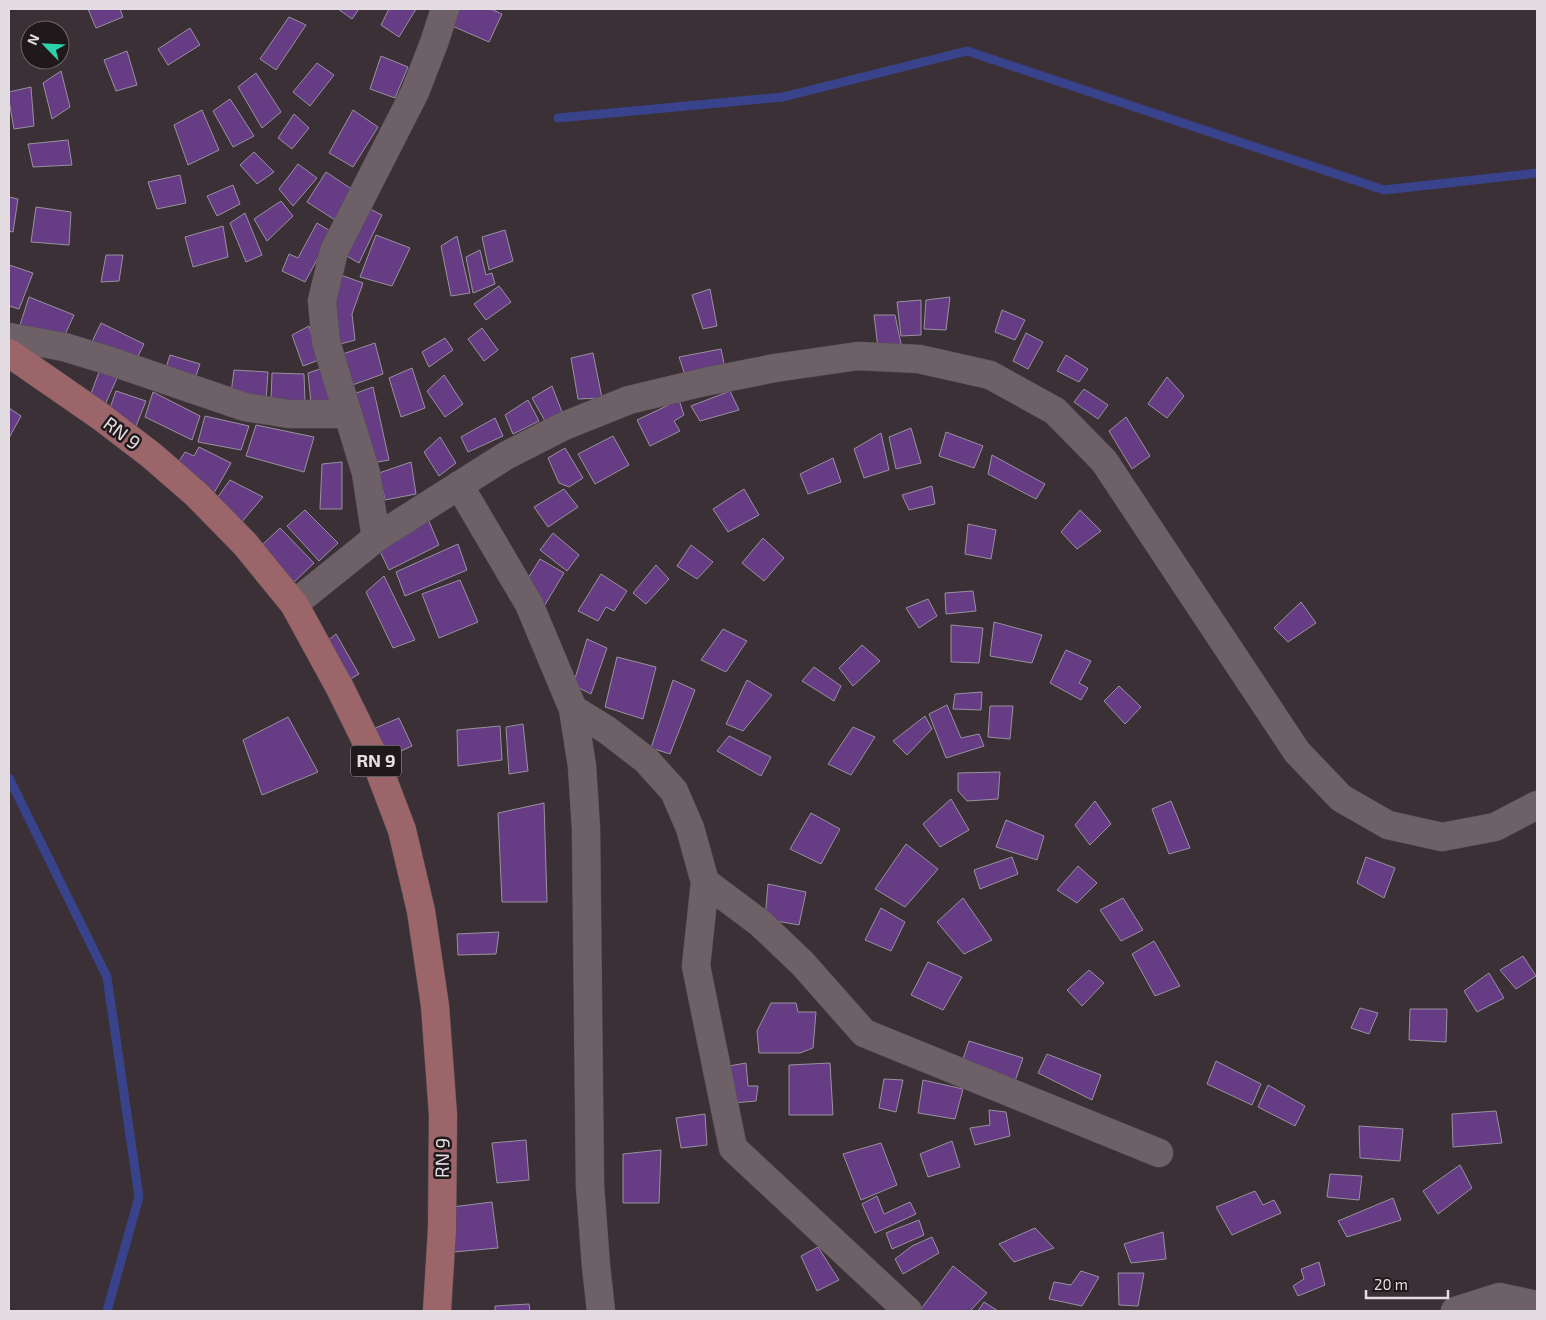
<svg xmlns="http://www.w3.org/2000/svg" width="1546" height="1320" viewBox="0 0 1546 1320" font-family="'Exo 2',sans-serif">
<rect width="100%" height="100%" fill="#3b3036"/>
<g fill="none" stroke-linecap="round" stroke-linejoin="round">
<!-- stream -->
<path stroke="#39438b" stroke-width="9" d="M558,118L783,97L967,51L1384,190L1537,173
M9,778L107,977L139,1197L107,1311"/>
</g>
<!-- building -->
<path fill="#663d84" stroke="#98919e" d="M88,9H120L123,17L96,28Z
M338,9H359L352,19Z
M389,9H416L399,37L381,25Z
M456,9H491L502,14L489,42L450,25Z
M289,17L306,25L276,70L260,59Z
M190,28L200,45L168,65L158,49Z
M127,51L137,85L116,91L104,60Z
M381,56L408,67L395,98L370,89Z
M317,63L334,75L310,106L293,92Z
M61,71L70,107L52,119L43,83Z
M256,73L281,112L262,128L238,87Z
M31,87L34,126L14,129L9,101V92Z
M230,99L254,136L233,147L213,111Z
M202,110L219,150L188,165L174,125Z
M353,110L378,127L353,167L329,153Z
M294,114L309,128L292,149L278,138Z
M68,140L72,165L33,167L28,144Z
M254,152L274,172L257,184L240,165Z
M298,164L317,178L293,206L279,189Z
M326,172L353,190L335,220L307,202Z
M180,175L186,203L157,209L148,182Z
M233,185L240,204L217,216L207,196Z
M9,197L18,199L13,232L9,231Z
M281,201L293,216L267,241L254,219Z
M364,206L382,215L359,263L343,254Z
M36,207L71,212L69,245L31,242Z
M245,213L262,255L246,262L230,223Z
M317,223L332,232L305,282L282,271L289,254L298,258Z
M223,226L228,257L193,267L185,237Z
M505,230L513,261L489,270L482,237Z
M376,235L410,248L392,286L360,277Z
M457,236L470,293L451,296L441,246Z
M480,250L486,275L492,273L495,284L473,293L466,257Z
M106,255H123L119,281L101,282Z
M9,265L33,273L19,309L9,306Z
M335,273L363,283L352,314L355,340L333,346Z
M499,286L511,302L486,320L474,304Z
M710,289L717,326L703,329L692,295Z
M29,297L74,315L62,341L20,325Z
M950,297L946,330L924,329L926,300Z
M921,300V335L901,336L897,302Z
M1002,310L1025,320L1015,340L995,332Z
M874,315H895L901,344L878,348Z
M101,323L144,344L134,364L89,348Z
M309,326L319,360L303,366L292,335Z
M482,328L498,350L484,361L468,339Z
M1026,333L1043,342L1028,369L1013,361Z
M445,338L453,350L429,367L422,352Z
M375,343L383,374L347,387L337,356Z
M721,349L725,368L686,378L679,357Z
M593,353L602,398L578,399L571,358Z
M170,355L200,364L193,384L164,374Z
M1066,355L1088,369L1079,382L1057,371Z
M326,367L331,401L311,403L308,373Z
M412,368L425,408L401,417L389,378Z
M234,370L268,372L266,401L231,393Z
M99,372L117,378L104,407L89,399Z
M272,373L304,374L305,402H271Z
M444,375L463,404L445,417L427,391Z
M1167,377L1184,396L1167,418L1148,404Z
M552,386L562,412L545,421L532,398Z
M373,387L389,460L367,464L348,396Z
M1084,389L1108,405L1098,419L1074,402Z
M116,391L146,401L136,426L109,411Z
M730,391L739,410L700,421L691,406Z
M153,392L200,416L192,440L145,417Z
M528,400L539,421L513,434L505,415Z
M679,400L684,415L674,421L680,431L650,446L637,420Z
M9,408L21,416L9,438Z
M205,416L249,426L241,450L198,442Z
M1126,417L1150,456L1132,469L1109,431Z
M495,418L503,436L468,452L461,437Z
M256,425L314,437L304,472L246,456Z
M911,428L921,463L896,469L889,437Z
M946,432L983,446L974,468L939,456Z
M881,433L889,470L864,478L854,449Z
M613,436L629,465L595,484L578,454Z
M440,437L456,463L439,476L424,452Z
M199,447L231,463L214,493L176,466L185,452L194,456Z
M565,448L583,478L569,487L559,483L548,458Z
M992,455L1045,484L1036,499L988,474Z
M833,458L841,482L808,494L800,474Z
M342,462V509H320L322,464Z
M411,462L416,494L385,500L379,473Z
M230,480L263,497L240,524L215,501Z
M932,486L935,504L909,510L902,495Z
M564,489L578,507L548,527L534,507Z
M744,489L759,515L728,532L713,509Z
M305,510L338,543L319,561L287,526Z
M1080,510L1101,531L1077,549L1061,532Z
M428,519L439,545L389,570L377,545Z
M968,524L996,530L991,559L965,554Z
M280,528L314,563L293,583L261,546Z
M553,533L579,555L567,571L540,550Z
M763,538L784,558L764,581L742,563Z
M458,544L467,570L405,596L396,572Z
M691,545L713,562L697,579L677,566Z
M540,559L564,573L543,608L525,583Z
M656,565L669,579L646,604L633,593Z
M601,574L627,591L614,611L606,607L598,621L578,611Z
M384,576L415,640L393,648L366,592Z
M460,580L478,622L439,638L422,594Z
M973,591L976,611L946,614L945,593Z
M928,599L937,616L919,628L906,608Z
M1301,602L1316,623L1288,642L1274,628Z
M994,622L1042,635L1032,663L990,656Z
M951,625L983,628L979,663L951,662Z
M723,629L747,641L726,672L701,660Z
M336,634L359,674L342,684L322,645Z
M587,639L607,648L591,694L573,685Z
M862,645L880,661L853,686L839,668Z
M1066,650L1091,661L1079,683L1088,688L1081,700L1050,683Z
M617,657L656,667L643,719L605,707Z
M814,667L841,686L834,701L802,681Z
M673,680L695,690L670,754L651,748Z
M747,680L772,695L743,731L726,724Z
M1119,686L1141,707L1125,724L1104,701Z
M982,692L981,710L953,709L955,694Z
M947,705L961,738L979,734L984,746L946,758L929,714Z
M990,706H1013L1010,739L988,737Z
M925,716L932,729L907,755L893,741Z
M288,717L318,772L262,795L243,740Z
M399,718L412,746L383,759L373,729Z
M523,724L528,771L509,774L506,727Z
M500,726L502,760L458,766L457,730Z
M853,727L875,737L851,775L828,764Z
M729,736L771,757L761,776L717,751Z
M1000,772L998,799L967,801L958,791V773Z
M951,799L969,830L940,847L923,824Z
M1095,801L1111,824L1090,845L1075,825Z
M1171,801L1190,848L1169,854L1152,809Z
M544,803L547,902H502L498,813Z
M811,813L840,829L821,864L790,849Z
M1006,820L1044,836L1037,860L996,847Z
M906,844L938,869L905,907L875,889Z
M1012,857L1018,874L980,889L974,870Z
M1366,857L1395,868L1384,898L1357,883Z
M1078,866L1097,883L1077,903L1057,890Z
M768,884L806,892L799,925L765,919Z
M963,898L992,940L964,954L937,922Z
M1123,898L1143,930L1121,941L1100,910Z
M881,908L905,922L891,951L865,940Z
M499,932L496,954L458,955L457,934Z
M1154,941L1180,986L1155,996L1132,954Z
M1523,956L1536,976L1516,989L1500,970Z
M928,962L962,977L943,1010L911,995Z
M1089,970L1104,983L1082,1006L1067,990Z
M1489,973L1504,998L1477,1012L1464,991Z
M771,1003H796L798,1012H816L813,1048L800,1053H759L757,1031Z
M1360,1008L1378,1013L1369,1034L1351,1028Z
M1410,1009H1447L1446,1042L1409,1040Z
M969,1041L1023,1058L1014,1084L961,1065Z
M1047,1054L1101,1075L1092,1100L1038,1073Z
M1216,1061L1261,1084L1252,1105L1207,1084Z
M746,1063L748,1086H758L756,1101L732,1103L729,1066Z
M830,1063L833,1115H789V1065Z
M884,1079L903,1080L896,1112L879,1108Z
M923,1080L963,1089L955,1119L918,1113Z
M1268,1085L1305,1106L1295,1126L1258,1107Z
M989,1110L1006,1112L1010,1136L975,1145L970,1128L990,1125Z
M1496,1111L1502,1143L1453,1147L1452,1114Z
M705,1114L707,1145L681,1148L676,1118Z
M1359,1126L1403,1129L1400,1161L1360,1158Z
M526,1140L529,1180L497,1183L492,1143Z
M952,1141L960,1167L928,1177L920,1154Z
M881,1143L897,1185L861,1200L843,1154Z
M661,1150L659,1203H623V1154Z
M1460,1165L1472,1188L1438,1214L1423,1191Z
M1330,1174L1362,1176L1359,1200L1327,1197Z
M1255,1191L1263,1205L1274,1200L1281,1213L1232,1235L1216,1207Z
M877,1196L884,1214L910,1202L916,1214L875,1233L862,1204Z
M1393,1198L1401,1220L1347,1237L1338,1221Z
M492,1202L498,1248L453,1252L452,1207Z
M919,1220L924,1235L892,1249L886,1233Z
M1035,1228L1054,1248L1014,1262L999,1244Z
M1163,1232L1166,1259L1131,1263L1124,1244Z
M932,1237L939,1253L903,1274L895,1259L912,1246Z
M818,1247L839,1280L817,1291L801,1256Z
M1319,1262L1325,1285L1298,1296L1293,1286L1304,1279L1301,1269Z
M953,1266L987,1293L970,1311H923L921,1309Z
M1081,1271L1099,1277L1082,1306L1049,1299L1054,1282L1071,1285Z
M1118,1273H1144L1138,1306L1119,1305Z
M984,1302L998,1311H978Z
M529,1304L530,1311H495V1306Z"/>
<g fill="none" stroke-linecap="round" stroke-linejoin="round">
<!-- minor casing -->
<g stroke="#584f54" stroke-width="29">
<path id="minor" d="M9,337L64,347L107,360L245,407L289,414H348
M459,485L529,604L573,709L582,766L586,829L590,1186L596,1266L601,1311
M376,538L366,473L326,342L322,301L334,251L415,92L434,43L445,9
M294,604L376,538L507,455L564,426L629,400L704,382L775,368L858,356L919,359L990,375L1055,411L1104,461L1297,752L1341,798L1388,825L1442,837L1495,827L1537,805
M573,709L607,730L646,760L674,791L690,828L705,882L696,966L733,1148L908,1311
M705,882L760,923L803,964L864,1033L1159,1153
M1455,1311L1499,1297L1537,1305"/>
</g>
<!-- major casing -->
<g stroke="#584f54" stroke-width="29">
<path id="major" d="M9,353L100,416L151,455L196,494L245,544L294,604L340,688L375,759L402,830L421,911L435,1006L443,1115L442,1229L437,1311"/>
</g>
<!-- minor -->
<use href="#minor" stroke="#6d6067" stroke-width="28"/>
<!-- major -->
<use href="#major" stroke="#9c656a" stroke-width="28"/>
</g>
<g text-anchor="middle" stroke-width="5" stroke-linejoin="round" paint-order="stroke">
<!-- shield labels -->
<rect fill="#1f191c" stroke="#a8a2a5" stroke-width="1" x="351" y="745.5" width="50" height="31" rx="4"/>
<g font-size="18" font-weight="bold" fill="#e3dce0">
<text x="376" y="767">RN 9</text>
</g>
<!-- street labels -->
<g font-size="19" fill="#e3dce0" stroke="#1f191c">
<text transform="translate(122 433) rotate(37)" y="7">RN 9</text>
<text transform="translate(442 1158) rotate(-89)" y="7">RN 9</text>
</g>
</g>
<!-- border -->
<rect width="1546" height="1320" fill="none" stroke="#e3dce0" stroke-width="20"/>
<!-- north arrow -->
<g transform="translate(45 45) rotate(294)"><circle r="24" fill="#1f191c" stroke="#6d676a"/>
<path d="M0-4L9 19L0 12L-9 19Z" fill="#2dd4ab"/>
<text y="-8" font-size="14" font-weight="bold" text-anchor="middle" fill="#e3dce0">N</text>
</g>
<!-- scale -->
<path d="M1366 1290v8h82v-8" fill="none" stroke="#e3dce0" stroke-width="2.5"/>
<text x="1374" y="1290" font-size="15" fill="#e3dce0" stroke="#1f191c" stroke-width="4" paint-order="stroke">20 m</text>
</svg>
